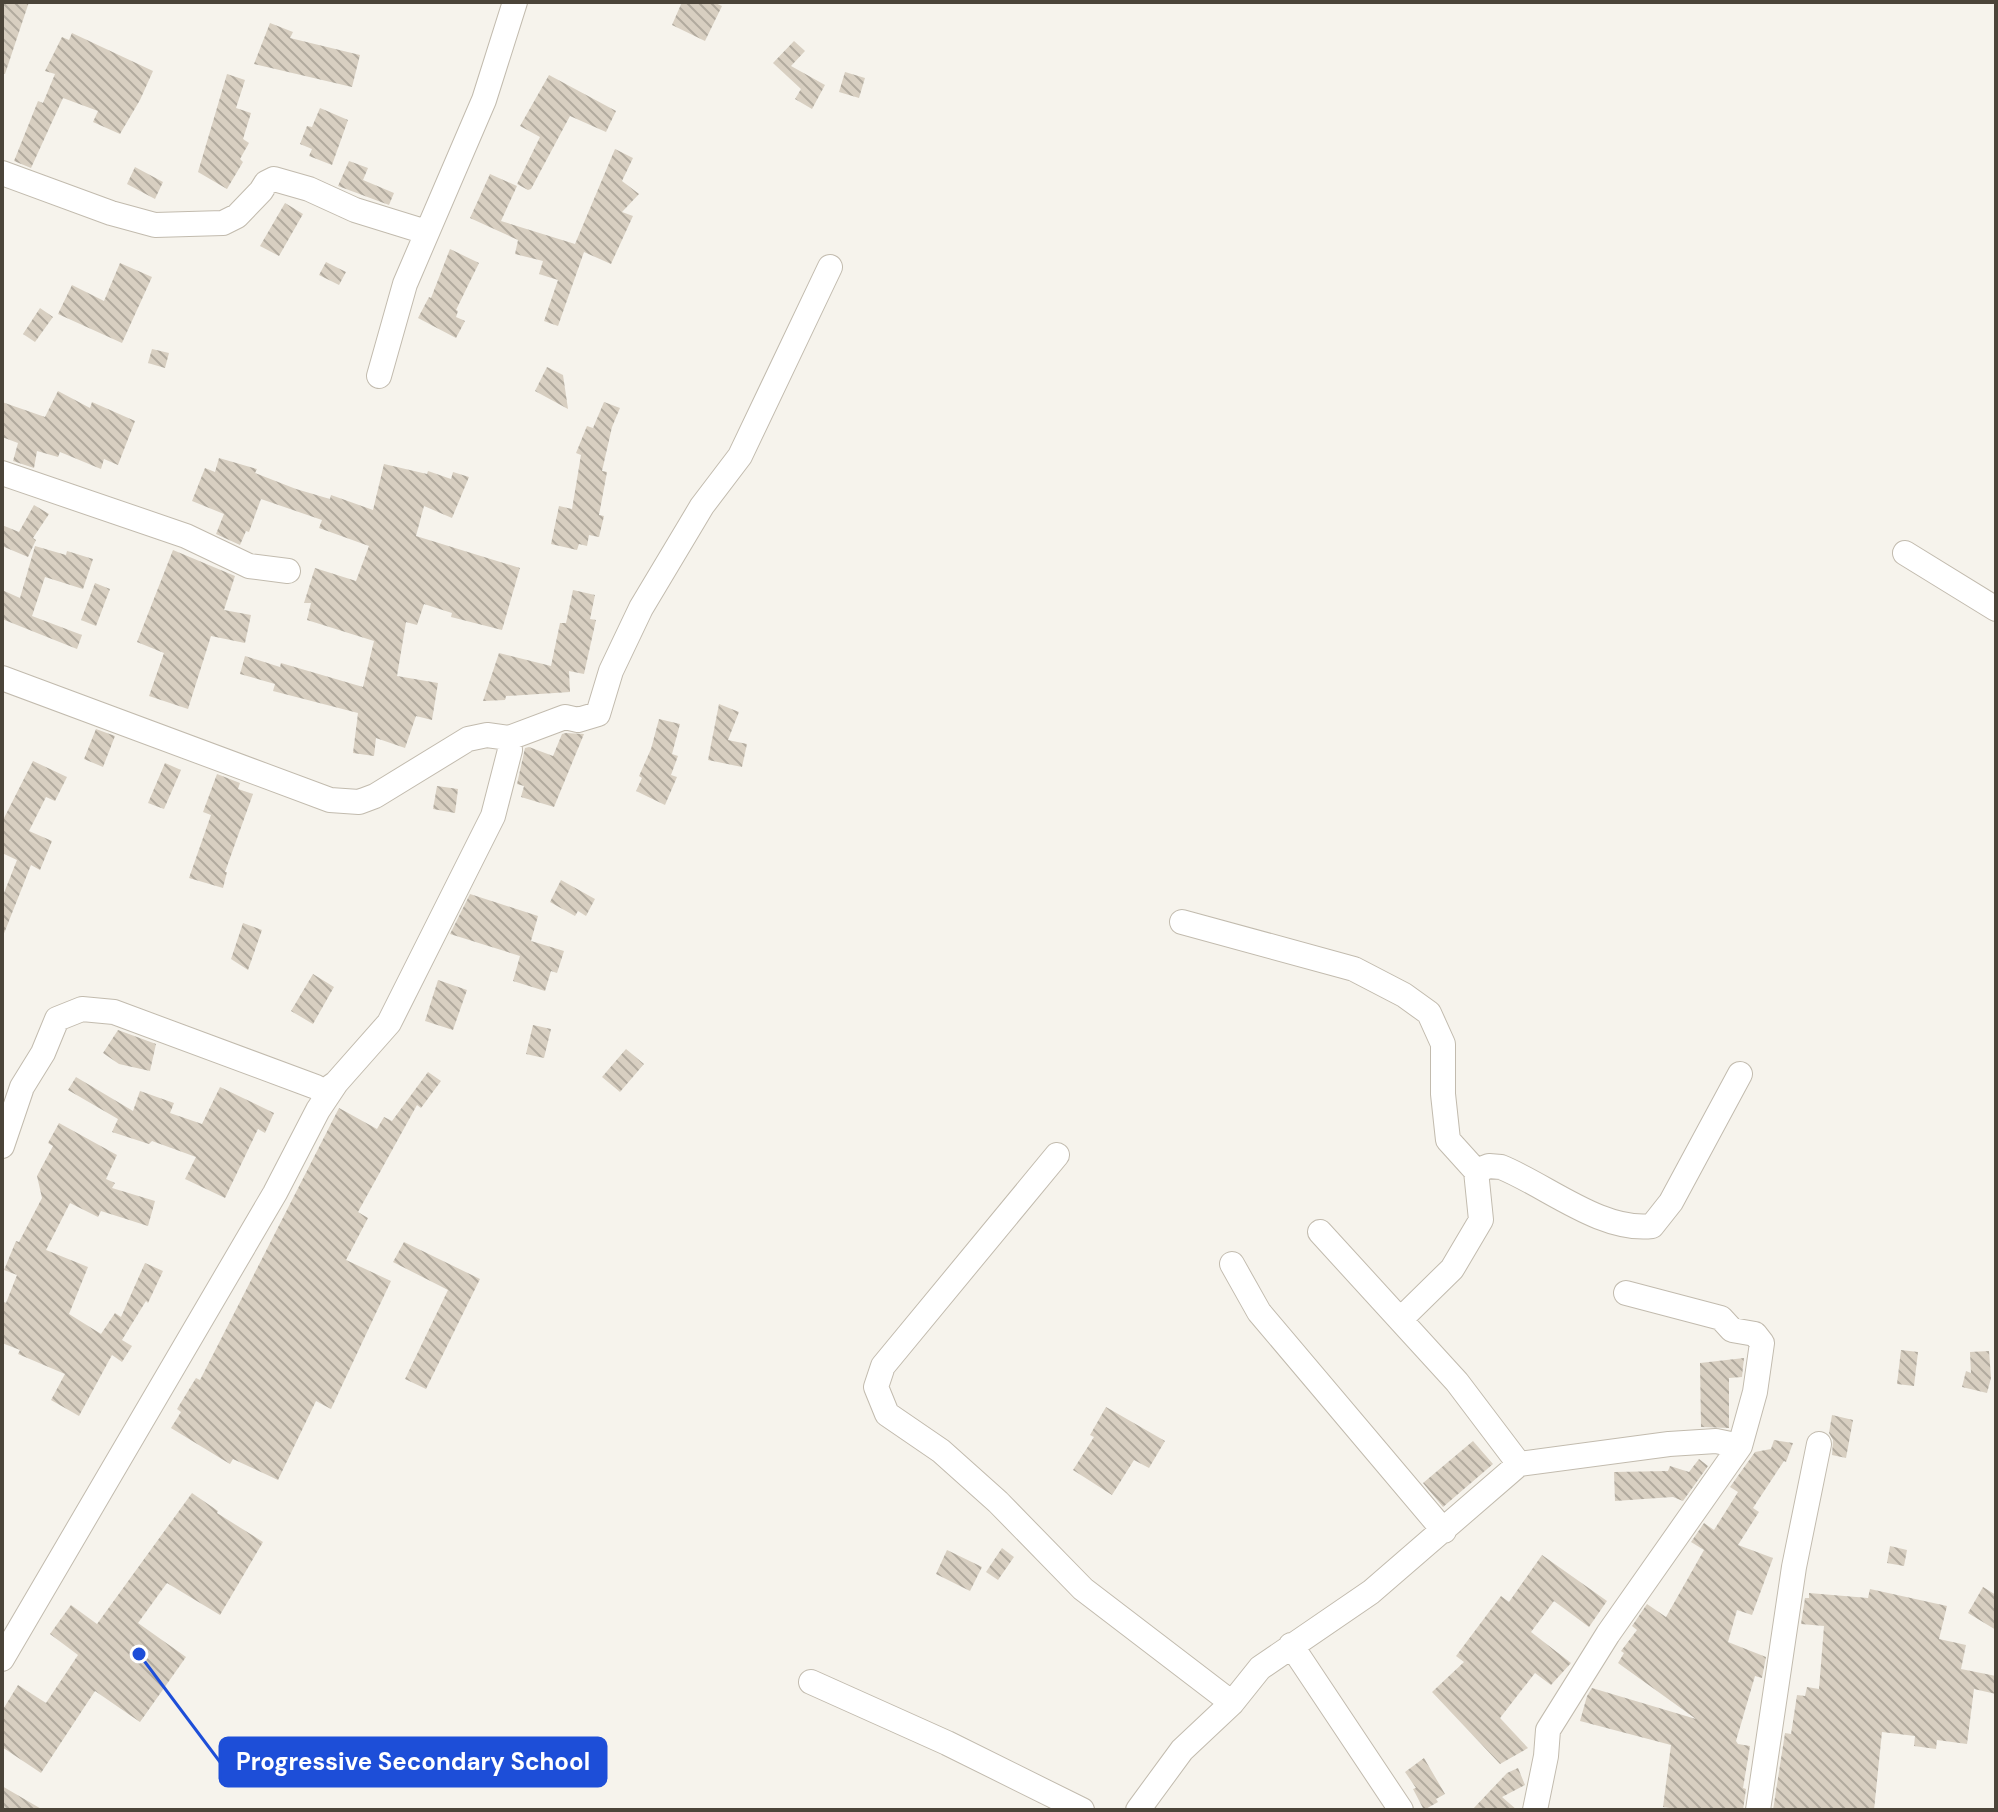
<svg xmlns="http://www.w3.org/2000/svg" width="1998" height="1812" viewBox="0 0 1998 1812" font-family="'DM Sans',sans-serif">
<defs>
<pattern id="building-back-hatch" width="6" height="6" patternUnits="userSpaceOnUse" patternTransform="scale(2)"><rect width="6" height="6" fill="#d8cfc1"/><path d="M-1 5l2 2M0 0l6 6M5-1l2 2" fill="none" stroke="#b1aa9e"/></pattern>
</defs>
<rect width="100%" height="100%" fill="#f6f3ec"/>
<!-- building -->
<path fill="url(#building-back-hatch)" d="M2,2H29L5,74H2Z
M682,2H713L722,6L705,41L672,25Z
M270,23L293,32L290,38L360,55L352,87L254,64Z
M72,33L153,71L140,100L120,134L93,122L98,111L63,98L31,168L14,161L38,101L43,103L55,74L45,71L62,37L69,40Z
M794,41L805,51L791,66L825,85L812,109L795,99L801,89L773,63Z
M845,72L865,78L859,98L839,92Z
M227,74L245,80L236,108L251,113L243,139L249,143L240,159L243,162L227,189L198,172Z
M549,75L616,111L606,132L570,116L531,189L528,190L517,184L540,137L520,126Z
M320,108L348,120L332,165L309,156L312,149L300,144L307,126L312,127Z
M615,149L633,158L622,181L639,194L622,212L633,216L611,264L584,252L558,326L544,321L558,280L539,274L543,261L515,254L518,240L470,218L490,174L517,186L501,221L575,244Z
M349,161L368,168L363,180L394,193L389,205L338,186Z
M135,167L163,182L155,199L127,184Z
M285,203L303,214L279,256L260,246Z
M450,249L479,263L456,310L458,311L456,317L465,321L456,338L418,318L429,297L431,298Z
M326,262L346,272L339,285L319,275Z
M120,263L152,277L122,343L58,314L72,285L104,301Z
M40,308L53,317L35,342L23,334Z
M152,349L169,353L165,368L148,363Z
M547,367L563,375L568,409L535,391Z
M58,391L90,408L92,402L135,421L118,465L104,459L101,469L60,452L58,457L37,451L34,468L13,461L18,443L2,437V402L45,417Z
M604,402L620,408L612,427L602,471L607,472L599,515L604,516L599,537L589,535L587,546L579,544L577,550L551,544L559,506L572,509L581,455L576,453L587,426L593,428Z
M219,458L257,469L255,473L296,489L330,499L331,495L373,510L384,464L427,474L428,471L451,479L453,472L469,477L452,518L424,506L416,536L520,568L502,630L451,617L452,613L424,604L417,625L406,622L397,676L438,683L432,720L416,716L405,748L376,738L374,756L353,753L358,713L273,691L275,684L240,674L245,656L280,667L281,663L363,687L374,641L307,620L311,603H304L315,568L356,581L369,546L319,528L322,520L261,499L249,532L246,531L240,545L216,534L224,514L192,501L205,468L215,472Z
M34,505L49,514L33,538L36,540L28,557L2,546V525L19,532Z
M35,546L66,555L67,551L93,559L83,589L45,577L32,616L82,635L77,649L2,619V590L20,598Z
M173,550L235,576L224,610L251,615L245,643L211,636L188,709L149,696L164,653L137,642Z
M95,583L110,589L96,626L81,620Z
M573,590L595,595L590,619L596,620L584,674L569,671L570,692L506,696L505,700L483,701L499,653L551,666L560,623H566Z
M719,704L739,712L728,740L747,744L742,767L708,760Z
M659,719L680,724L672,754L678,756L671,775L677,777L665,805L636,791L642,778L639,776L651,749Z
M96,729L115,736L103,767L84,759Z
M566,733L584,734L554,807L521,797L524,786L517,784L525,748L529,747L553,756L562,734Z
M33,761L67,777L55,801L46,797L29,831L52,841L40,870L31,865L3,936L2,898L17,860L2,853V822Z
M165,763L181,770L164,809L148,803Z
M217,774L240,783L238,789L253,794L225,872H227L223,888L189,878L211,815L203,812Z
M437,786L458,789L455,813L433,809Z
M561,880L595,899L586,916L578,911L575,916L550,902Z
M470,894L538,916L531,941L564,951L557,973L551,971L545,991L513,981L520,956L450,934Z
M243,923L262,930L248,970L231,959Z
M313,974L334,987L313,1024L291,1011Z
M438,980L467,990L453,1030L425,1021Z
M533,1025L551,1029L544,1058L526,1054Z
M118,1030L156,1044L150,1071L119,1064L103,1053Z
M626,1049L644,1064L620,1092L602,1077Z
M428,1072L441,1081L421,1108L417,1105L358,1212L368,1218L346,1260L391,1281L331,1409L316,1401L278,1480L233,1459L230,1464L171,1428L181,1412L177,1409L196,1378L200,1380L339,1108L377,1129L384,1117L392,1121Z
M76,1077L133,1111L140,1091L174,1103L170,1113L202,1124L220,1087L274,1113L265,1133L258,1129L225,1198L185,1179L196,1157L152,1141L149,1144L112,1132L118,1119L68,1090Z
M59,1123L117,1155L106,1179L115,1183L112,1188L155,1201L148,1226L101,1211L98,1217L70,1203L46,1250L88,1267L69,1314L101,1334L115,1313L121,1317L145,1263L163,1271L148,1303L146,1301L122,1340L132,1346L122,1362L112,1355L79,1416L51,1400L65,1374L18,1354L20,1350L2,1343V1301L6,1303L17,1275L4,1270L16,1241L19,1242L42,1198L37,1176L53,1146L48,1143Z
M404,1242L480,1279L426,1389L405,1379L448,1290L393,1262Z
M1901,1350L1918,1352L1914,1386L1897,1384Z
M1989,1351L1991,1378L1987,1393L1962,1387L1966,1371L1971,1373L1970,1352Z
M1744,1358L1742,1377L1729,1378V1428L1701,1427L1700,1363Z
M1106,1407L1165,1441L1149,1468L1134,1460L1112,1495L1073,1470L1094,1437L1090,1435Z
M1832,1415L1853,1420L1846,1458L1832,1455L1833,1440L1829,1433Z
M1774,1440L1793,1443L1786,1462L1784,1461L1753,1508L1759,1512L1738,1545L1773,1558L1752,1615L1737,1610L1728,1642L1766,1657L1762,1678L1755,1676L1736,1741L1738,1744L1750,1746L1743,1788L1746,1789L1743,1810H1684L1663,1807L1671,1745L1580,1721L1587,1696L1592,1688L1696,1719L1618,1663L1624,1653L1621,1651L1637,1630L1632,1626L1647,1604L1666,1617L1704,1550L1691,1542L1704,1523L1714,1530L1738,1492L1730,1487L1755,1452L1771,1449Z
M1473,1441L1493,1464L1443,1507L1423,1483Z
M1699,1459L1708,1466L1683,1501L1673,1497L1615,1501L1614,1472L1668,1471L1670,1466L1689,1472Z
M192,1493L218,1511L217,1513L263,1542L220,1615L167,1583L138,1623L186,1657L140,1722L95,1691L41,1773L2,1747V1711L18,1685L46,1703L78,1655L50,1634L71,1605L97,1624Z
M1890,1546L1907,1550L1904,1566L1887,1563Z
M1002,1548L1014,1557L998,1580L986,1572Z
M947,1550L982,1567L970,1591L936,1574Z
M1542,1555L1607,1601L1589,1627L1554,1601L1531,1632L1571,1663L1551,1685L1535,1673L1500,1718L1528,1748L1500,1764L1432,1692L1464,1662L1456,1656L1501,1596L1509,1602Z
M1983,1587L1996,1595V1630L1968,1613Z
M1870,1589L1947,1606L1939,1639L1966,1645L1961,1669L1996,1676V1694L1974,1689L1967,1744L1937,1740L1936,1749L1914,1746L1915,1736L1882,1732L1874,1810H1773L1785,1733L1791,1734L1797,1695L1805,1696L1807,1687L1819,1689L1824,1626L1801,1624L1805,1598H1809V1593L1868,1598Z
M1424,1758L1445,1794L1436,1799L1438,1802L1424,1810L1413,1789L1416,1788L1405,1772Z
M1518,1768L1525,1785L1502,1797L1517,1810H1472L1507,1773Z
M2,1786L43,1810H2Z"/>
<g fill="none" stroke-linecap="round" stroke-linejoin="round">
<!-- street casing -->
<g stroke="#c2bbae" stroke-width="26">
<path id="street" d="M2,173L111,213L155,225L223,223L237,216L261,191L266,183L274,179L309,189L355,210L426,232
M379,376L405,284L484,100L515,2
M2,473L186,536L249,566L288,571
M1905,553L1996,609
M2,678L330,800L359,802L375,796L468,739L487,735L509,738L565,717L578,720L598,714L611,671L641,608L702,506L740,456L830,267
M1182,922L1354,969L1404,995L1429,1013L1443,1044V1094L1448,1140L1476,1171L1481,1220L1452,1269L1401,1319
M2,1146L22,1087L43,1053L57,1019L82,1009L114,1012L316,1087L323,1092L336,1083
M1057,1155L883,1366L876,1387L887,1414L941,1451L998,1502L1083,1589L1232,1703
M1476,1171L1489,1166L1501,1167C1546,1185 1601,1232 1652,1226L1671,1202L1740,1074
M1320,1232L1457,1382L1519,1464L1669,1444L1716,1441L1740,1446
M1232,1264L1259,1312L1444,1531
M1291,1645L1401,1810
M2,1659L275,1193L318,1110L336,1083L389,1023L493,816L510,750L509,738
M811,1682L947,1743L1082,1810
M1138,1810L1182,1750L1232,1703L1260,1668L1371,1592L1519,1464
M1535,1810L1546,1756L1548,1730L1608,1634L1740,1446L1755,1392L1762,1343L1755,1334L1732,1330L1721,1318L1626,1293
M1758,1810L1794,1567L1819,1444"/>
</g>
<!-- street -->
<use href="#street" stroke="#fff" stroke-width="24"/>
</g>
<!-- callouts -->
<path fill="none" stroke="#1d4ed8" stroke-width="3" d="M139 1654L220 1762"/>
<circle fill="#1d4ed8" stroke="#fff" stroke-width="3" cx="139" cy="1654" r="8"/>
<rect fill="#1d4ed8" stroke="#1d4ed8" stroke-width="3" x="220" y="1738" width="386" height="48" rx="8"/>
<g font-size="24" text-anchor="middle" font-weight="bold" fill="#fff">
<text x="413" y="1770">Progressive Secondary School</text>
</g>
<!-- border -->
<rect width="1998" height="1812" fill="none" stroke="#4b4439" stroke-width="8"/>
</svg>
